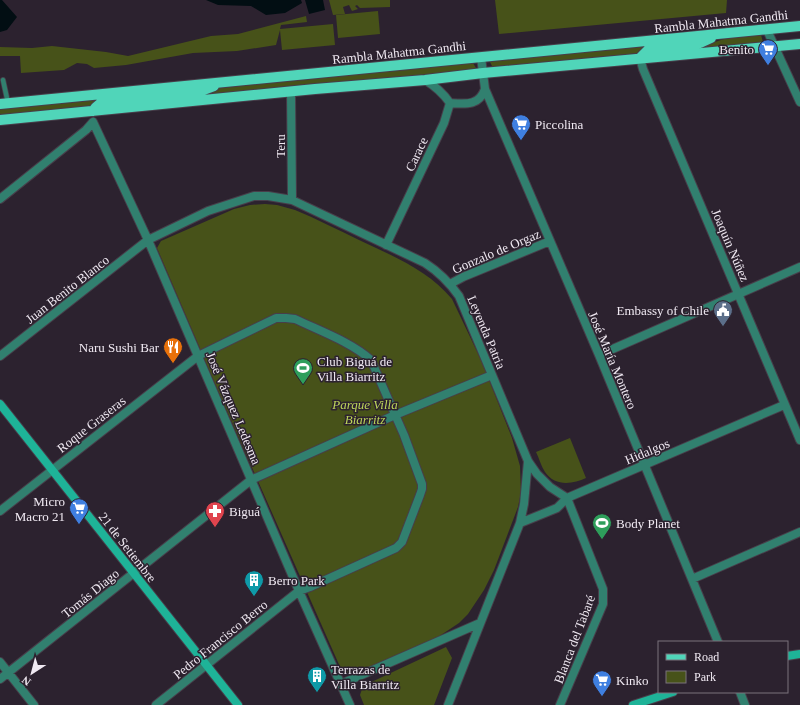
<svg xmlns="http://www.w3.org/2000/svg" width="800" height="705" viewBox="0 0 800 705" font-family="Georgia,serif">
<rect width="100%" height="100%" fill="#2c222f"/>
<!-- green -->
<path fill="#475219" d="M329,0H390V7L360,8L357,5L355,6L358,9L352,11L349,5L343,7L345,14L333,15Z
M495,0H727L726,13L499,34Z
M378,11L380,34L338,38L336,15Z
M306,16L307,22L281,25L280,29L333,24L335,45L282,50L280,30L276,45L237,51L193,53L126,65L94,68L87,64L77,63L64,70L21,73L20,56H0V47L32,48L52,46L106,52L128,56L211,36L238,34Z
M761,35L763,42L658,52L703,46L727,38Z
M677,43L641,53L495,67L492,66L490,62L492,61Z
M473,63L476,68L474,70L107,105L216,88Z
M163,92L91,107L0,115V107Z
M265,204L277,205L295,210C317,219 338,230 359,240C393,256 428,270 452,299L482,362L512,438L520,466L521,492L518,507L494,570L484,590L468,614L459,623L435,639L351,675L346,674L341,669L213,379L157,248L161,241L234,209L250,205Z
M570,438L586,478C573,484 555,487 545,472C541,466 539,458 536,452Z
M446,647L452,658L434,705H364L360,695L363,686Z"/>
<!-- water -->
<path fill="#020e13" d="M0,0H2L17,17L7,30L0,32Z
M206,0H301L302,3L285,13L266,15L251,6L218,5Z
M305,0H323L325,10L309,14Z"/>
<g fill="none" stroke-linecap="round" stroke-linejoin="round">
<!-- lane casing -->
<g stroke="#473e4a" stroke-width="6">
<path id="lane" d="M3,80L8,103"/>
</g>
<!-- street casing -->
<g stroke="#473e4a" stroke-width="10">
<path id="street" d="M767,30L800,102
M481,57L485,89L599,355L718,642
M640,58L643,69L800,440
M291,92L292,200
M450,103C466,104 479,106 485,89
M93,122L148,240L299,591L350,705
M0,199L86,130L93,122
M386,245L444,123L450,103C443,93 435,86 425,80
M450,284L463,277L550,241
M599,355L800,267
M0,356L148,240L208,211L254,196H268L292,200L425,263C439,272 449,282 459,296L528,461L524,504L520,523L448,705
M528,461L537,474L550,487L567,498L603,589V604L560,705
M0,511L198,356L276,318H286L295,319C320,331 351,342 371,360L404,435L422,484V489L420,495L402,542L396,548L310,587L299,591L156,705
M520,523L557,508L567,498L784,405
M692,579L800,532
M0,662L34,705
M0,679L251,480L395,415L492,375
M341,684L480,623
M740,692L745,705"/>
</g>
<!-- secondary casing -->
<g stroke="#473e4a" stroke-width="10">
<path id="secondary" d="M0,404L238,705
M787,656L800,654
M633,705L673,692"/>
</g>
<!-- primary casing -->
<g stroke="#473e4a" stroke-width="12">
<path id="primary" d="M640,58L649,49L700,43L711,38
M0,104L800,26
M93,111L96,107L102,102L198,92L214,86
M0,120L315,89L425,80L483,73L800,44"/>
</g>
<!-- lane -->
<use href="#lane" stroke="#31806f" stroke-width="4.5"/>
<!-- street -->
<use href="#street" stroke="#31806f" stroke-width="8"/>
<!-- secondary -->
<use href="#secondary" stroke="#1eb398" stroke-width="8"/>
<!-- primary -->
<use href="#primary" stroke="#50d5b9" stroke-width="10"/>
</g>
<!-- icons -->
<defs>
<g id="supermarket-pin" transform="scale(1)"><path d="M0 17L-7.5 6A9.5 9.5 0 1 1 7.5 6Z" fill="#3f7fe0" stroke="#2c222f"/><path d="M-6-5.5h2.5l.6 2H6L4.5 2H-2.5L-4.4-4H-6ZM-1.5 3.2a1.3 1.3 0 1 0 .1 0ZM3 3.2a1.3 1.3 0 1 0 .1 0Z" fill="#fff"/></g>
<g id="civic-pin" transform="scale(1)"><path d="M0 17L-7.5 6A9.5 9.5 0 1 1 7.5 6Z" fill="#5c6f8a" stroke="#2c222f"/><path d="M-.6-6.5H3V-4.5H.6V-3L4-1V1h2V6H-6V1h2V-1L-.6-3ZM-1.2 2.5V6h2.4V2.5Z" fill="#fff"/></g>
<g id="restaurant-pin" transform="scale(1)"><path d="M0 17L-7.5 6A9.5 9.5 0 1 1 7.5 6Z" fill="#e8710a" stroke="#2c222f"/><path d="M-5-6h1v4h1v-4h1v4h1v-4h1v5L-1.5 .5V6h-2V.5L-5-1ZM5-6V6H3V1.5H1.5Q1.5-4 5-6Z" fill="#fff"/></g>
<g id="stadium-pin" transform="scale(1)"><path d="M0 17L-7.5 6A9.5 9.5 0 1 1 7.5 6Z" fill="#2e9e5b" stroke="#2c222f"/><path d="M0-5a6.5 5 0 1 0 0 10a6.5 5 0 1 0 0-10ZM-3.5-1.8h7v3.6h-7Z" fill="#fff"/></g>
<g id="pharmacy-pin" transform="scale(1)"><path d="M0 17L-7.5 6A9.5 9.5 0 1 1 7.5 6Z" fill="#e0444e" stroke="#2c222f"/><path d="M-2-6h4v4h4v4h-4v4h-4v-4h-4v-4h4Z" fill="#fff"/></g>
<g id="building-pin" transform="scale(1)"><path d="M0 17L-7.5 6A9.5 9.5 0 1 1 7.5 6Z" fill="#0f9aa8" stroke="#2c222f"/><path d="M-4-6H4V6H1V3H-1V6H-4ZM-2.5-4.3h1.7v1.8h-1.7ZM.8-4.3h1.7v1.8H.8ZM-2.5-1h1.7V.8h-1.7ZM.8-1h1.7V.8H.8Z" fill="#fff"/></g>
</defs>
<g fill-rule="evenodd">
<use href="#supermarket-pin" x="768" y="49"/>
<use href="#supermarket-pin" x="521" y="124"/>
<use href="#civic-pin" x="723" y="310"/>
<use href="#restaurant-pin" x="173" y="347"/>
<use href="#stadium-pin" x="303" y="368"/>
<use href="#supermarket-pin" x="79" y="508"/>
<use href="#pharmacy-pin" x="215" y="511"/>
<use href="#stadium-pin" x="602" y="523"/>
<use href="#building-pin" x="254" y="580"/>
<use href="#building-pin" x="317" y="676"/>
<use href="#supermarket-pin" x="602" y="680"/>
</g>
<g text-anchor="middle" stroke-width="3" stroke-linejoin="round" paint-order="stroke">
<!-- street labels -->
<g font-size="13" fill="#f0e9f2" stroke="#2c222f">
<text transform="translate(721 21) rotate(-6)" y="5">Rambla Mahatma Gandhi</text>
<text transform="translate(399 52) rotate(-6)" y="5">Rambla Mahatma Gandhi</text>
<text transform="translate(280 146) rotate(-90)" y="5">Teru</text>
<text transform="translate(416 154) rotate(-65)" y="5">Carace</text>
<text transform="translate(731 245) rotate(67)" y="5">Joaquín Núñez</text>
<text transform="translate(496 251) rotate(-23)" y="5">Gonzalo de Orgaz</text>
<text transform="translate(67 289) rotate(-38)" y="5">Juan Benito Blanco</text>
<text transform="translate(487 332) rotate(67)" y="5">Leyenda Patria</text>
<text transform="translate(613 360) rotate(67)" y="5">José María Montero</text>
<text transform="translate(234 408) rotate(67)" y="5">José Vázquez Ledesma</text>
<text transform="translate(91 424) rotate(-38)" y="5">Roque Graseras</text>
<text transform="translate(647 451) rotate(-23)" y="5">Hidalgos</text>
<text transform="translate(128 547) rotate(52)" y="5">21 de Setiembre</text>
<text transform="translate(90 593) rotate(-39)" y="5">Tomás Diago</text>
<text transform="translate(220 639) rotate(-39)" y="5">Pedro Francisco Berro</text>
<text transform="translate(574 639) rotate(-69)" y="5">Blanca del Tabaré</text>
</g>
<!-- poi labels -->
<g font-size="13" fill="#f0e9f2" stroke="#2c222f" text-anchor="start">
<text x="754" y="54" text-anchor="end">Benito</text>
<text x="535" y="129">Piccolina</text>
<text x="709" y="315" text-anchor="end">Embassy of Chile</text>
<text x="159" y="352" text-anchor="end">Naru Sushi Bar</text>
<text x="317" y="366">Club Biguá de<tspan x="317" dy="15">Villa Biarritz</tspan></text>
<text x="65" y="506" text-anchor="end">Micro<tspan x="65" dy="15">Macro 21</tspan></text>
<text x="229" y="516">Biguá</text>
<text x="616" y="528">Body Planet</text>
<text x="268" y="585">Berro Park</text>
<text x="331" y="674">Terrazas de<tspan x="331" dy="15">Villa Biarritz</tspan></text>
<text x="616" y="685">Kinko</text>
</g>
<!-- park labels -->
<g font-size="13" font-style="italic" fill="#bdd55a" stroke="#2c222f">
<text x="365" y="409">Parque Villa<tspan x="365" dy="15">Biarritz</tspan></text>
</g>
</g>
<!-- legend -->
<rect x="658" y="641" width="130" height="52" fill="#2c222f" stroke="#7a727d"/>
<rect x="666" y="654" width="20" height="6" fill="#50d5b9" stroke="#7a727d"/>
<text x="694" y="661" font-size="12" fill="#f0e9f2">Road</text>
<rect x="666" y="671" width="20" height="12" fill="#475219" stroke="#7a727d"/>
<text x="694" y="681" font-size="12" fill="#f0e9f2">Park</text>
<!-- north arrow -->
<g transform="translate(32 673) rotate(216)" stroke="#2c222f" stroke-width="3" paint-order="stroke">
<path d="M0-3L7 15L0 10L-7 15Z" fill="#f0e9f2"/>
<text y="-6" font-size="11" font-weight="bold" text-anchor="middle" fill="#f0e9f2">N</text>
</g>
</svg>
